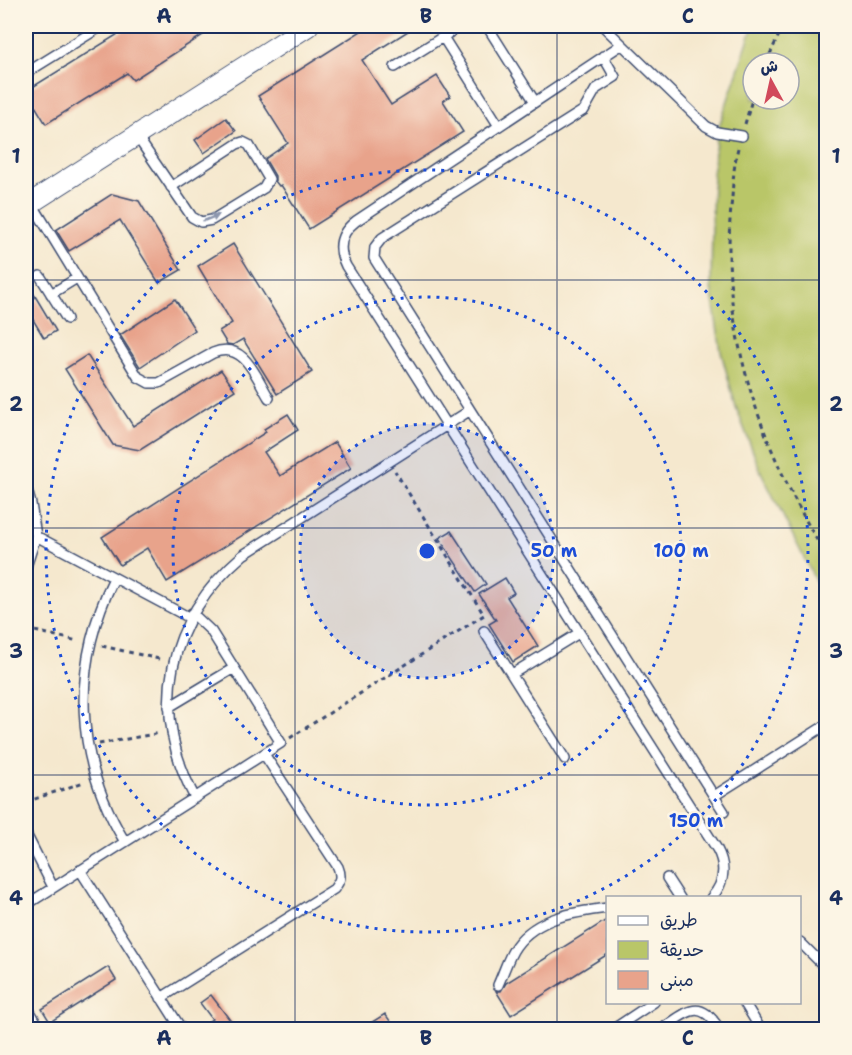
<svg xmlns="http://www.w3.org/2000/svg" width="852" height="1055" viewBox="0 0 852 1055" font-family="'Shantell Sans','Playpen Sans Arabic',sans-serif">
<rect width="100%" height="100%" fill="#fcf5e5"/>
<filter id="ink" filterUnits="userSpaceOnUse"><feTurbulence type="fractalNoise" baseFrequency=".0167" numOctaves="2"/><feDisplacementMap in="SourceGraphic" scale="12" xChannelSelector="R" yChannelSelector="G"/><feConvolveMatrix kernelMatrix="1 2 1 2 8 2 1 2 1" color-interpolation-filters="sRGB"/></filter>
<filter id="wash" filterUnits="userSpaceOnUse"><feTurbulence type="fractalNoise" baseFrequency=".008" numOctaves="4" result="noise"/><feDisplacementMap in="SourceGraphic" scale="24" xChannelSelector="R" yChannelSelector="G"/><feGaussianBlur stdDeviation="1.35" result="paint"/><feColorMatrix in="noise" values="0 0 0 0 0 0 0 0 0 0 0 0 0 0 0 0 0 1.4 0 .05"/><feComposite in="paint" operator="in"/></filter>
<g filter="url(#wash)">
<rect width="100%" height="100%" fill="#f5e8ce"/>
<!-- green -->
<path fill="#b9c668" stroke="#6a7a63" stroke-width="1.5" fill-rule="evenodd" d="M753,26H826V598L815,580L760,470L736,407L721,352L711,287L713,169L717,132ZM753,63H789V99H753Z"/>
<g id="blocks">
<!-- building -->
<path fill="#e8a38b" d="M131,26H217L133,80L127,73L46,124L26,91Z
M369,26H416L362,60L391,105L437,76L450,96L443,101L463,132L309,229L281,185L279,186L275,181V176L265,159L288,143L258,96Z
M226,118L236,131L204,153L195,140Z
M112,194L139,201L181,270L159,283L120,220L69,251L56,230Z
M233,244L312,372L277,394L243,339L233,345L227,344L219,331L232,323L198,266Z
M26,281L56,331L44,338L26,308Z
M175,299L195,330L140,367L120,335Z
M87,355L133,426L221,370L235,390L140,450L113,445L65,369Z
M288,414L298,430L264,452L280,476L335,442L351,468L167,582L147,548L120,565L102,537L266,432L264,429Z
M451,531L486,584L475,592L439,538Z
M505,578L514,593L507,597L538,646L513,662L489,624L496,620L479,594Z
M608,919V954L511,1015L496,991H501L506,983Z
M108,967L116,980L50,1022L42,1009Z
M211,995L233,1024L226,1029H215L209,1021L212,1019L200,1003Z
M385,1014L396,1029H361Z"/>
</g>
</g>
<g filter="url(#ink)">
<use href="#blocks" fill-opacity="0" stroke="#3c4b6f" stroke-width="1.5"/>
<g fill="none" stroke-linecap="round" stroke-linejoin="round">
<!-- service casing -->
<g stroke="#3c4b6f" stroke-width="12">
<path id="service" d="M487,26L535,102
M603,26L706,126L717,132L742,136
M443,37L499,126
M621,45L356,221C340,233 337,248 346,266L717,849C726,866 725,883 711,898
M603,56L615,77L596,89L584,110L382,238L375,247L374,258L724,812
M395,67L460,26
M26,73L102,26
M136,135L192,217L201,222L212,220L264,188L269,179L249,145L243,142L237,144L171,187
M31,202L138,377L149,383H159L213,353C244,340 256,377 269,398
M40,276L67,319
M51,294L77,278
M26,486L31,504L36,536L26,567
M36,536L190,618
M114,578C71,666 74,758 125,842
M484,631L565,759
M512,674L579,633
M169,707L234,668
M714,796L826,725
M195,798C148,709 167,620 243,555L469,411
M26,834L53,887
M80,870L182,1030
M667,878L680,898
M26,905L281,743L211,631L192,613
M800,942L826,968
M498,985C504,972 508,957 516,946C537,917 575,912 608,908
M161,998L334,889C340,881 342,877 338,867L264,754
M744,1002L761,1030
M26,1005L41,1030
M612,1030L654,1002
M660,1030C687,1013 699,996 720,1030"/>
</g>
<!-- minor casing -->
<g stroke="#3c4b6f" stroke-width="22">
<path id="minor" d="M26,206L308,26"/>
</g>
<!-- path -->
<path stroke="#3c4b6f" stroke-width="3" stroke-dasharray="4.5 4.5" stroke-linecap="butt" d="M766,63L783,26
M745,124L753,96
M738,148C734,164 733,181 732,198C717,326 760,447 826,555
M26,629L78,641
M102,646L163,660
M290,738L484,615L395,471
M99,744L160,733
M26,802L84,782"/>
<!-- service -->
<use href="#service" stroke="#fff" stroke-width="9"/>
<!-- minor -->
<use href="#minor" stroke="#fff" stroke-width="20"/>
</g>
<!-- one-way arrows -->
<defs><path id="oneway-solid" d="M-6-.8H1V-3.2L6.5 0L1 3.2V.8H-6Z" transform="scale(1.5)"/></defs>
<use fill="#8d97ae" href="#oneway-solid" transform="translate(211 218) rotate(-22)"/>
</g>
<!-- grid -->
<path fill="none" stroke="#1b2f5e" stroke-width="1.5" stroke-opacity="0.55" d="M295,26V1030M557,26V1030M26,280H826M26,528H826M26,775H826"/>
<!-- distance rings -->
<circle cx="427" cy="551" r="127" fill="#1d4ed8" fill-opacity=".12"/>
<g fill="none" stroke="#1d4ed8" stroke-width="3" stroke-dasharray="3 6">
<circle cx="427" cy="551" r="127"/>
<circle cx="427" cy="551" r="254"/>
<circle cx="427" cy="551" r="381"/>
</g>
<circle cx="427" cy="551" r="9" fill="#1d4ed8" stroke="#fcf5e5" stroke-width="3"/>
<g font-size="18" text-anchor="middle" font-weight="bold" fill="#1d4ed8" stroke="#fcf5e5" stroke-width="5" stroke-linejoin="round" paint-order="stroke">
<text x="554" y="557">50 m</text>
<text x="681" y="557">100 m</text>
<text x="696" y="827">150 m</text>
</g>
<!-- margin -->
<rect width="852" height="1055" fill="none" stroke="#fcf5e5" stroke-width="66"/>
<!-- legend -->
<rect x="606" y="896" width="195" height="108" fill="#fcf5e5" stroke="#a2a6af" stroke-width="1.5"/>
<rect x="618" y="916" width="30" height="9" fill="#ffffff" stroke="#a2a6af" stroke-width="1.5"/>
<text x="660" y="926" font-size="18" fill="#1b2f5e">طريق</text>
<rect x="618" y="941" width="30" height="18" fill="#b9c668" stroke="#a2a6af" stroke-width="1.5"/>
<text x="660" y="956" font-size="18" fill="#1b2f5e">حديقة</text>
<rect x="618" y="971" width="30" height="18" fill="#e8a38b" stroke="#a2a6af" stroke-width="1.5"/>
<text x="660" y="986" font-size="18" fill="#1b2f5e">مبنى</text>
<!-- north arrow -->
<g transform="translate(771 81) rotate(352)"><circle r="28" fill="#fcf5e5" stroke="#a2a6af" stroke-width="1.5"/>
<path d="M0-4.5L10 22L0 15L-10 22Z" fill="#d1495b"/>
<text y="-9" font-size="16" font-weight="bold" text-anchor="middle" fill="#1b2f5e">ش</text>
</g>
<rect x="33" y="33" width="786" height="989" fill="none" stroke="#1b2f5e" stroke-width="2"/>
<g font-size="20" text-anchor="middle" font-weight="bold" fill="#1b2f5e">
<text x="164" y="23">A</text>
<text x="426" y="23">B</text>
<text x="688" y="23">C</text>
<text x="16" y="163">1</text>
<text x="836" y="163">1</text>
<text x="16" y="411">2</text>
<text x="836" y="411">2</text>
<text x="16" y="658">3</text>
<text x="836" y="658">3</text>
<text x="16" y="905">4</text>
<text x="836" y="905">4</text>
<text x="164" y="1045">A</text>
<text x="426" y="1045">B</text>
<text x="688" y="1045">C</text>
</g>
</svg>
